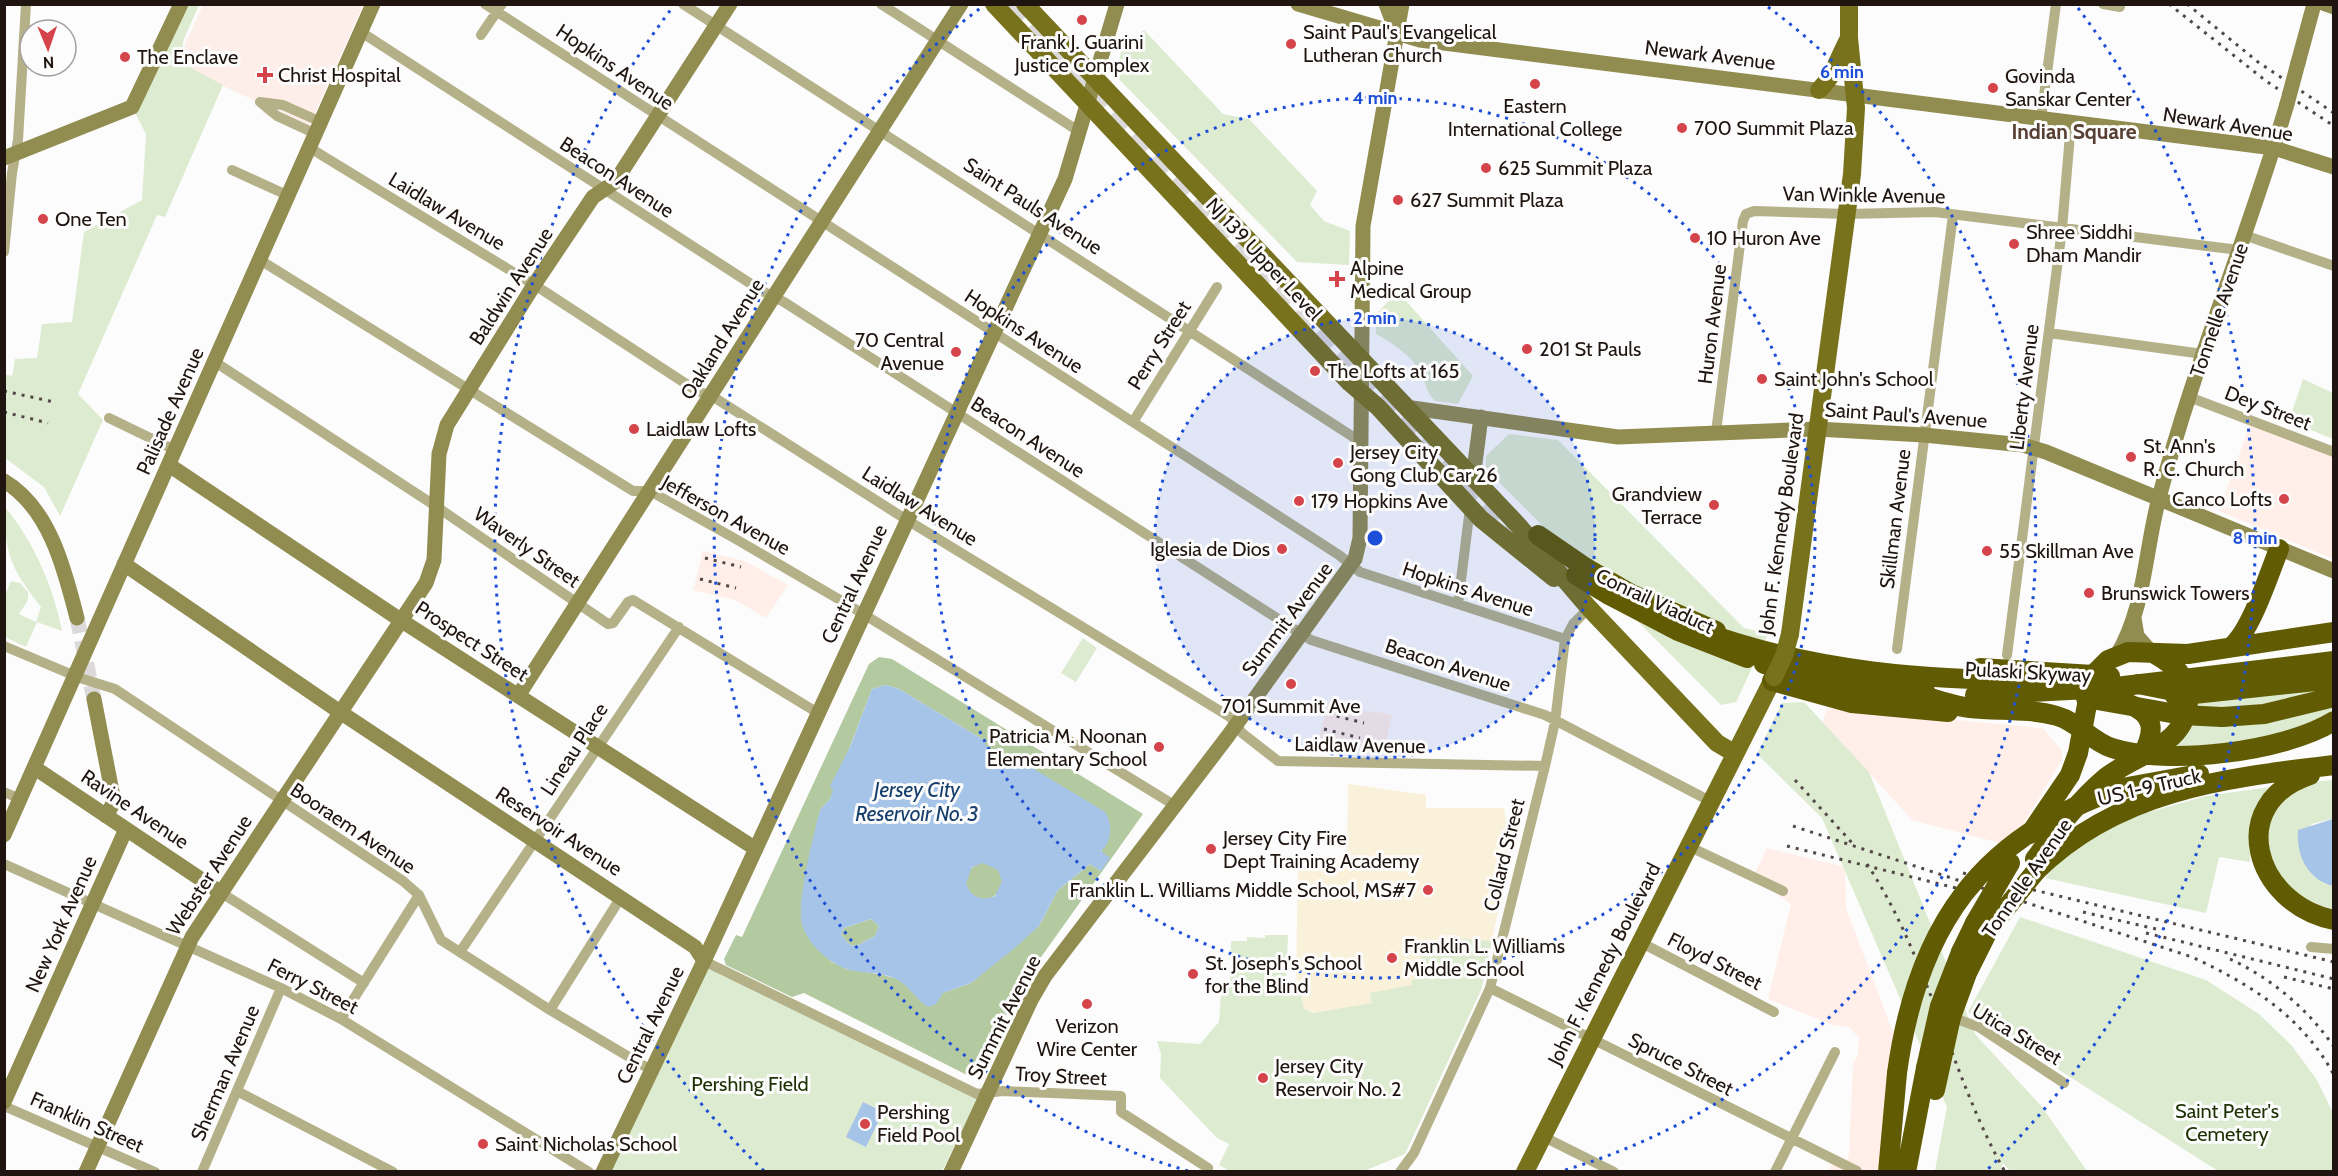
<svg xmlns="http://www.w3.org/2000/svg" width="2338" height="1176" viewBox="0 0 2338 1176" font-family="Cabin,sans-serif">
<rect width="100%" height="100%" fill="#fcfcfc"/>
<!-- built -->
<path fill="#ffefe8" d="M2250,424L2333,456V559L2219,511Z
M703,551L745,561L788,585L766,618L735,600L693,590Z
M1328,703L1372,713L1373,711L1392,715L1384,753L1363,752L1318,741Z
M1827,708L2043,728L2062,751V760L2021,828L2000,843L1912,820L1823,722Z
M1767,848L1845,867L1846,908L1905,1064L1886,1171H1829L1832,1161L1846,1167L1849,1153L1853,1064L1858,1054L1859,1038L1849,1027L1833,1025L1768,999L1791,904L1753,877Z"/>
<!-- education -->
<path fill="#faf1db" d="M1348,784L1426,795V808H1504L1511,853L1481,990L1323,1070L1314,1012L1304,1010L1296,975L1298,862L1347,863Z"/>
<!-- medical -->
<path fill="#feeeea" d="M203,5H363L306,133L262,113L266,106L176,64Z"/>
<!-- green -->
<path fill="#ddebd0" d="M182,5H199L183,41L182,63L223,85L165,217L157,215L78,394L103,420L60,516L44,487L5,458L4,374L12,376L15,359L37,358L42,324L72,322L84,232L142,200L146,134L132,107Z
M1144,30L1223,114L1249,119L1317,191L1310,205L1324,221L1350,231L1349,265L1297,262L1115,75L1122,49Z
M1398,292L1473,376L1458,404L1435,401C1428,393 1427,390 1424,380C1417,359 1394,344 1376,334V314Z
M2303,379L2333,393V439L2289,421Z
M1509,434L1558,440L1744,628L1768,634L1736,702L1721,705L1486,469V456Z
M5,507C33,540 54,588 62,631L37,622L26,647L5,637V595L11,581L20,583L28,592V600L19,614L36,622L41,607C12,569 4,556 5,507Z
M1083,638L1097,648L1076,682L1061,673Z
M2333,688L2266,704L2195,709V700Z
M1804,702L1869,772L1975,1034L2042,1107L2087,1171H2010L2003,1163L2000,1171H1935L1947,1107L1822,818L1757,754L1782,703Z
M2333,705V710L2285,738L2173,748L2189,724Z
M2333,780V819L2311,824L2323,883L2333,886V909C2317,906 2296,900 2283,888C2253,858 2266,805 2302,786C2310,781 2324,781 2333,780Z
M2277,786L2251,836L2250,862L2219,857L2206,913L2045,878L2064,857L2111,823L2206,796Z
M2020,917L2206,980L2259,1014L2292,1046L2317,1080L2333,1113V1171H2218L1968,1012Z
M1265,935H1288L1286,983L1298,984L1304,1009L1314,1013L1372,1003L1370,993L1412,985L1411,980L1424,977L1420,948L1464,939L1492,941L1481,990L1405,1154L1364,1171H1230L1219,1165L1229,1144L1217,1138L1160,1078L1161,1054L1157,1041L1200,1044L1219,1022L1222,982L1230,981L1231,941H1247V937L1265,938Z
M709,967L978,1098L942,1171L610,1172Z"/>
<!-- forest -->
<path fill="#b3c9a0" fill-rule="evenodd" d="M879,657L892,659L1143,814L1024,981L973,1078L804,993L792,997L726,965L724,959L736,935L742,937L869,664ZM886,685L899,689L982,739L994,764L997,756L1007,757L1102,849L1101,871L1090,864L1058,890L1039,926L971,983L943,993L884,975L846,969L832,962L821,950L803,898L820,810L830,799L872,689Z
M966 881a18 18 0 1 1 36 0a18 18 0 1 1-36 0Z
M871,919L879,926L875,936L856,946L850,945L841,935L844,928Z"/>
<!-- water -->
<path fill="#a6c3e8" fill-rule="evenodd" d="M886,685L899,689L982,739L993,756L994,764L998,756L1021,761L1105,812C1113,824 1112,842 1101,851L1110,858L1101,871L1090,864L1058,890L1039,926L1016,947L971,983L943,993L936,1004L928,1007C917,1000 911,989 901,982C884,970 862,975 844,968C826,961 803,939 801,919C799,891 813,838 820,810L830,799L833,790L830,786L850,747L872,689ZM983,863L998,870L1002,881L995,896C982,902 970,897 966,883L972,867ZM871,919L879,926L875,936L856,946L850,945L841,935L844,928Z
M2333,819H2334L2333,886C2307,879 2296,855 2298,830Z
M863,1102L883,1112L866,1147L846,1137Z"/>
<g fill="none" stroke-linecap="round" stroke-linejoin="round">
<!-- secondary-tunnel -->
<path stroke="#dbd9d9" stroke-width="15" stroke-dasharray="15 8" stroke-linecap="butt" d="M77,618L94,699"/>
<!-- highway-tunnel -->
<path stroke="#dbd9d9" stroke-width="20" stroke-dasharray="20 10" stroke-linecap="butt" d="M1010,4L1484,505L1526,541L1576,575"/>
<!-- street -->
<path stroke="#b4b189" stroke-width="10" d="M485,4L1339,555L1360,572L1565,639
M683,4L1361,442
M881,4L1080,132
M2103,4L2120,7
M361,32L762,291L784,302L1311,640L1545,715L1710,801
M481,35L502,4
M260,102L283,105L321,122
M260,102L277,116L316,134
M2041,119L2056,4
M310,148L544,291L697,391L712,396L907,520L1230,717L1242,733L1278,761L1545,766
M232,170L289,196
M2244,235L2334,266
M4,252L12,173L18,140L26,4
M260,260L633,491H650L734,538L847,604L1174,805
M2049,333L2203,354
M215,362L437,507L608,624L613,623L628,602L633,600L818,713
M2189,397L2334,452
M109,418L175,450
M1133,422L1217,287
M1716,432L1743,221L1746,214L1754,211L1846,214L1935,212L2239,250
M1458,604L1470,508
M4,646L80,678L115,689L403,881L419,895L441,940L550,1010L651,1070
M1897,649L1953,215
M2007,655L2062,229L2071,123
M4,792L20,799
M1688,846L1783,891
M4,864L281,988L341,1019L589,1172
M220,892L364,983
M1640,942L1774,1012
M2311,947L2334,949
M460,952L679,627
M704,961L977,1094L1003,1091L1121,1096V1112L1208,1168L1206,1172
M1490,988L1857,1171
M550,1010L621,897
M1951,1017L1979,1027L2064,1083
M341,1019L419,895
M237,1091L393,1172
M4,1106L155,1172
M1542,1136L1614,1172
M202,1172L281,988
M1400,1172L1414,1153L1490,988L1545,766L1555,722L1565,639L1573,624L1589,608
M1775,1172L1835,1052"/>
<!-- secondary -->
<path stroke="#918c4f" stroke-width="15" d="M1298,4L1420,40L2274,148L2334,167
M1386,4L1397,33
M2325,4L2334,7
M2298,63L2314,4
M4,158L132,107L181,4
M1405,407L1618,437L1817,429L1924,435L2023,445L2046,452L2334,571
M169,465L402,621L756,849
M1473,478L1481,417
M4,481C50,508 65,571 77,618
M124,564L340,712L695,947L704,961
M2134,618L2137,636L2152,653
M2117,655C2145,609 2145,550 2159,498C2194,364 2248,236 2287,104
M518,696L961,4
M94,699L114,802L106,816
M35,768L220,892
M4,835L373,4
M4,1102L126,829
M86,1172L192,937L426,583L434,560L439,454L447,425L534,285L593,197L615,182L730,4
M603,1172L704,961L1065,179L1117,4
M951,1172L1031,1000L1045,976L1228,736L1355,559L1360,538L1363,226L1402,4"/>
<!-- primary -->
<path stroke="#79721d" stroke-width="18" d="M994,4L1350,383L1378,407L1481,519L1554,578
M1025,4L1517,524L1589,608L1717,743L1734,753
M1819,90C1834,76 1839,56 1849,38
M1790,634L1852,174L1856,108L1849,38V4
M1525,1172L1774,677"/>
<!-- highway -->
<path stroke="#615b03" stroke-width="20" d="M1538,535L1586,568
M1576,575L1609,595
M1631,594L1716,631
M1703,632C1814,672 1929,681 2046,680
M2231,647C2251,631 2269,574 2279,549
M1764,664L1853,685L1926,693
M1772,681L1852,703L1948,712
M2138,684L2188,694
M1913,692C1932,699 1950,705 1970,708C1998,711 2029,708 2057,716C2078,722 2091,741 2112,748C2167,766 2284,752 2334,721
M2175,696L2334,679
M2129,704C2155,715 2155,731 2143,754
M2222,717L2264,714L2334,697
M2310,775C2225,803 2254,904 2334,920
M2122,788L2199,774
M2030,834L2070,775L2078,753L2091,683L2096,672L2108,660L2128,652L2188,654L2334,632
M2035,859C2056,831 2077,802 2104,779C2134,754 2188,747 2188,699C2188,676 2174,665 2155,654
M2036,871C2117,790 2225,778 2334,765
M1961,952L1975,923
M1951,1017L1967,973L1989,929
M1888,1172L1897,1073
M1906,1172L1926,1068"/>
<!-- rail -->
<path stroke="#524946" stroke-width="3" stroke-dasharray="3 6" stroke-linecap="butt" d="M2169,4L2266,81L2334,126
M2187,4L2258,62L2334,113
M4,391L54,402
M4,412L48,423
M705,558L741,567
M700,579L736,588
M1328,714L1364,723
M1324,729L1360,738
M1795,780L1853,844
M1793,826L2192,957C2250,984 2302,1016 2334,1075
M1787,846L1976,893
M1867,864C1929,958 1950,1074 2005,1172
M1963,873L2334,962
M2083,912L2156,929
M2146,933L2334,979
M2230,959C2271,978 2308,1009 2334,1047
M2284,977L2334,989"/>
<!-- secondary-bridge -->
<path stroke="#918c4f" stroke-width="15" d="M2287,104L2298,63"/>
<!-- primary-bridge -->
<path stroke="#79721d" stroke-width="18" d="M1774,677L1784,656L1790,634"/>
<!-- highway-bridge -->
<path stroke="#615b03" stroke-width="20" d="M1586,568L1631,594
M1609,595L1678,631L1747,658
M1980,668L2110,676
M1975,695L2107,688L2334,661
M2086,698L2182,715L2222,717
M1975,923L2010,863
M1989,929L2036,871
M1926,1068L1940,1006L1961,952
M1897,1073C1917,927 1980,836 2122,788
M1935,1090L1951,1017"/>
</g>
<!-- distance rings -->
<circle cx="1375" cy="538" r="220" fill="#1d4ed8" fill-opacity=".12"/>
<g fill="none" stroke="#1d4ed8" stroke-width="3" stroke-dasharray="3 6">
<circle cx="1375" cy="538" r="220"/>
<circle cx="1375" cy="538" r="440"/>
<path d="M1188 1171A660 660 0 0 1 982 7M1768 7A660 660 0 0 1 1562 1171"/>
<path d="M764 1171A880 880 0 0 1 672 8M2078 8A880 880 0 0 1 1986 1171"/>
</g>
<!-- markers -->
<g fill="#d4444a" stroke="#fcfcfc" stroke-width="2">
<circle cx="1082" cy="20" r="6"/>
<circle cx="1291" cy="44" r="6"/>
<circle cx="125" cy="57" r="6"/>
<path d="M262 66h6v6h6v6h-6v6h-6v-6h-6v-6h6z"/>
<circle cx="1535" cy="84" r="6"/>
<circle cx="1993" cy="88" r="6"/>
<circle cx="1682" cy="128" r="6"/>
<circle cx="1486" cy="168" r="6"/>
<circle cx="1398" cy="200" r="6"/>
<circle cx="43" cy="219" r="6"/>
<circle cx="1695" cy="238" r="6"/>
<circle cx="2014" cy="244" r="6"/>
<path d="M1334 270h6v6h6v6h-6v6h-6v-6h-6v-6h6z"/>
<circle cx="1527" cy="349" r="6"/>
<circle cx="956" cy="352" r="6"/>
<circle cx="1315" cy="371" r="6"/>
<circle cx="1762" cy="379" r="6"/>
<circle cx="634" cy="429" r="6"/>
<circle cx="2131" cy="457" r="6"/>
<circle cx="1338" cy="463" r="6"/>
<circle cx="2284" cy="499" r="6"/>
<circle cx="1299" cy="501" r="6"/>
<circle cx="1714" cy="505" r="6"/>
<circle cx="1282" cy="549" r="6"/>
<circle cx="1987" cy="551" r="6"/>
<circle cx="2089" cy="593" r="6"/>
<circle cx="1291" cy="684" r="6"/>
<circle cx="1159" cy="747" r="6"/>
<circle cx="1211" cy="849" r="6"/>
<circle cx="1428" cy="890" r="6"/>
<circle cx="1392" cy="958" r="6"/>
<circle cx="1193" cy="974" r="6"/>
<circle cx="1087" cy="1004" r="6"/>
<circle cx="1263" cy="1078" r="6"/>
<circle cx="865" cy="1124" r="6"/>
<circle cx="483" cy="1144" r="6"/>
</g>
<g text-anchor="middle" stroke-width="6" stroke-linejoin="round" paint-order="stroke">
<!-- poi labels -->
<g font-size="20" fill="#1f1410" stroke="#fcfcfc" text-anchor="start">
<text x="1303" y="39">Saint Paul's Evangelical<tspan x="1303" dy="23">Lutheran Church</tspan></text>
<text x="1082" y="49" text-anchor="middle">Frank J. Guarini<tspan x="1082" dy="23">Justice Complex</tspan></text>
<text x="137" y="64">The Enclave</text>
<text x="278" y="82">Christ Hospital</text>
<text x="2005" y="83">Govinda<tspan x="2005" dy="23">Sanskar Center</tspan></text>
<text x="1535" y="113" text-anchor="middle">Eastern<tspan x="1535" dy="23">International College</tspan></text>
<text x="1694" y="135">700 Summit Plaza</text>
<text x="1498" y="175">625 Summit Plaza</text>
<text x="1410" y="207">627 Summit Plaza</text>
<text x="55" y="226">One Ten</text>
<text x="2026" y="239">Shree Siddhi<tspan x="2026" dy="23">Dham Mandir</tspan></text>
<text x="1707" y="245">10 Huron Ave</text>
<text x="1350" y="275">Alpine<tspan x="1350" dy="23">Medical Group</tspan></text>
<text x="944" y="347" text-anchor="end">70 Central<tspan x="944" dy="23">Avenue</tspan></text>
<text x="1539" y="356">201 St Pauls</text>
<text x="1327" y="378">The Lofts at 165</text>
<text x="1774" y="386">Saint John's School</text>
<text x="646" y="436">Laidlaw Lofts</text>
<text x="2143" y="453">St. Ann's<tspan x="2143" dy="23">R. C. Church</tspan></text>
<text x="1350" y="459">Jersey City<tspan x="1350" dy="23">Gong Club Car 26</tspan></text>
<text x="1702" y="501" text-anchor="end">Grandview<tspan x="1702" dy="23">Terrace</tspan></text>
<text x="2272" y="506" text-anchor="end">Canco Lofts</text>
<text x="1311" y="508">179 Hopkins Ave</text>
<text x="1270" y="556" text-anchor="end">Iglesia de Dios</text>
<text x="1999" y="558">55 Skillman Ave</text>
<text x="2101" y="600">Brunswick Towers</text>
<text x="1291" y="713" text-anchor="middle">701 Summit Ave</text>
<text x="1147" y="743" text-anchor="end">Patricia M. Noonan<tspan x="1147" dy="23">Elementary School</tspan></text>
<text x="1223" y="845">Jersey City Fire<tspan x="1223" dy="23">Dept Training Academy</tspan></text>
<text x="1416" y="897" text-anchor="end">Franklin L. Williams Middle School, MS#7</text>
<text x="1404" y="953">Franklin L. Williams<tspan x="1404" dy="23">Middle School</tspan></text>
<text x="1205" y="970">St. Joseph's School<tspan x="1205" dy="23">for the Blind</tspan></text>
<text x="1087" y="1033" text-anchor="middle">Verizon<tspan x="1087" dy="23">Wire Center</tspan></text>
<text x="1275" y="1073">Jersey City<tspan x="1275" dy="23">Reservoir No. 2</tspan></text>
<text x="877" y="1119">Pershing<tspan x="877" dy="23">Field Pool</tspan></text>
<text x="495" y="1151">Saint Nicholas School</text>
</g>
<!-- street labels -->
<g font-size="20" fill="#1f1410" stroke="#fcfcfc">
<text transform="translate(1710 55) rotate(7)" y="7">Newark Avenue</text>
<text transform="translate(615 67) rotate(34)" y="7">Hopkins Avenue</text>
<text transform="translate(2228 124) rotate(9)" y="7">Newark Avenue</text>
<text transform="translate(617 177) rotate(33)" y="7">Beacon Avenue</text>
<text transform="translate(1864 195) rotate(1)" y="7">Van Winkle Avenue</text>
<text transform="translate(1033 206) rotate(33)" y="7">Saint Pauls Avenue</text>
<text transform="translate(447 211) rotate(31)" y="7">Laidlaw Avenue</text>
<text transform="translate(1264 259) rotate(47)" y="7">NJ 139 Upper Level</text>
<text transform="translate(511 286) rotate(-57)" y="7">Baldwin Avenue</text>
<text transform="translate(2219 310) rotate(-71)" y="7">Tonnelle Avenue</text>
<text transform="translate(1712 324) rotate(-83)" y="7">Huron Avenue</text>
<text transform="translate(1024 331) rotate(33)" y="7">Hopkins Avenue</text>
<text transform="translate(722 339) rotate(-58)" y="7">Oakland Avenue</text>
<text transform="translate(1159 345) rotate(-58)" y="7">Perry Street</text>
<text transform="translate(2024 387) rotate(-83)" y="7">Liberty Avenue</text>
<text transform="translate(2268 408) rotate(21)" y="7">Dey Street</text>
<text transform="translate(170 411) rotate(-66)" y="7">Palisade Avenue</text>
<text transform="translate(1906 415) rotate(4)" y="7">Saint Paul's Avenue</text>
<text transform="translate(1028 437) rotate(33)" y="7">Beacon Avenue</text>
<text transform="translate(920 506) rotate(32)" y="7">Laidlaw Avenue</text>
<text transform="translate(726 515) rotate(29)" y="7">Jefferson Avenue</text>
<text transform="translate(1895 519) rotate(-83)" y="7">Skillman Avenue</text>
<text transform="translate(1781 524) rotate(-82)" y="7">John F. Kennedy Boulevard</text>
<text transform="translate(527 547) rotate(35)" y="7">Waverly Street</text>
<text transform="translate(854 584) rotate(-65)" y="7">Central Avenue</text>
<text transform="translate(1468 589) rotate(18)" y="7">Hopkins Avenue</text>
<text transform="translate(1655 601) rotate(25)" y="7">Conrail Viaduct</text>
<text transform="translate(1287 619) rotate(-53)" y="7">Summit Avenue</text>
<text transform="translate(472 641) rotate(33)" y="7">Prospect Street</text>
<text transform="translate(1448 665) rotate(18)" y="7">Beacon Avenue</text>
<text transform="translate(2028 672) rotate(3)" y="7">Pulaski Skyway</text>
<text transform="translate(1360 745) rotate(1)" y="7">Laidlaw Avenue</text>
<text transform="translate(574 749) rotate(-57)" y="7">Lineau Place</text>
<text transform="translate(2149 787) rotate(-13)" y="7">US 1-9 Truck</text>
<text transform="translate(135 809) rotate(34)" y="7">Ravine Avenue</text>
<text transform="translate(353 828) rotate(34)" y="7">Booraem Avenue</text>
<text transform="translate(559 831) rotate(33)" y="7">Reservoir Avenue</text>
<text transform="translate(1504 855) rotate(-76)" y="7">Collard Street</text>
<text transform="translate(209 875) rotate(-57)" y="7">Webster Avenue</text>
<text transform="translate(2027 878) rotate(-55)" y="7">Tonnelle Avenue</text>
<text transform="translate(61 924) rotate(-66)" y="7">New York Avenue</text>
<text transform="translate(1715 961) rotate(27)" y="7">Floyd Street</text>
<text transform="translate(1604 964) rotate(-63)" y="7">John F. Kennedy Boulevard</text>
<text transform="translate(313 986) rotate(27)" y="7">Ferry Street</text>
<text transform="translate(1004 1017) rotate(-63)" y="7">Summit Avenue</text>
<text transform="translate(650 1025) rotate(-64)" y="7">Central Avenue</text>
<text transform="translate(2017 1034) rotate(31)" y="7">Utica Street</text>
<text transform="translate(1681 1064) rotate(27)" y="7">Spruce Street</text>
<text transform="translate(225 1073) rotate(-67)" y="7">Sherman Avenue</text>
<text transform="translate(1061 1076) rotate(3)" y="7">Troy Street</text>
<text transform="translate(87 1122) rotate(24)" y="7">Franklin Street</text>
</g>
<!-- park labels -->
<g font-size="20" fill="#1d3103" stroke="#fcfcfc">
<text x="750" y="1091">Pershing Field</text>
<text x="2227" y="1118">Saint Peter's<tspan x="2227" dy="23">Cemetery</tspan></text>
</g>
<!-- neighbourhood labels -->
<g font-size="21" font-weight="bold" fill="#573f34" stroke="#fcfcfc">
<text x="2074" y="139">Indian Square</text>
</g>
<!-- water labels -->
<g font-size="21" font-style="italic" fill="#173f6d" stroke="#fcfcfc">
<text x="917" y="797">Jersey City<tspan x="917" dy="24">Reservoir No. 3</tspan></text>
</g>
</g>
<circle cx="1375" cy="538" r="9" fill="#1d4ed8" stroke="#fcfcfc" stroke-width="3"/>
<g font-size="18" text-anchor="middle" font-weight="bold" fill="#1d4ed8" stroke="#fcfcfc" stroke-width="6" stroke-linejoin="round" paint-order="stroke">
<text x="1842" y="78">6 min</text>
<text x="1375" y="104">4 min</text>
<text x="1375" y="324">2 min</text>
<text x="2255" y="544">8 min</text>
</g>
<!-- border -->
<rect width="2338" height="1176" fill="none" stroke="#1f1410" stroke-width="12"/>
<!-- north arrow -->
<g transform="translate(48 48) rotate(178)"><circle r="28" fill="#fcfcfc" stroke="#a49f9e" stroke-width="1.5"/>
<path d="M0-4.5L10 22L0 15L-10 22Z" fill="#d4444a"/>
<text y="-9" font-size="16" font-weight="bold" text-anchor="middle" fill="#1f1410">N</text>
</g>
</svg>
